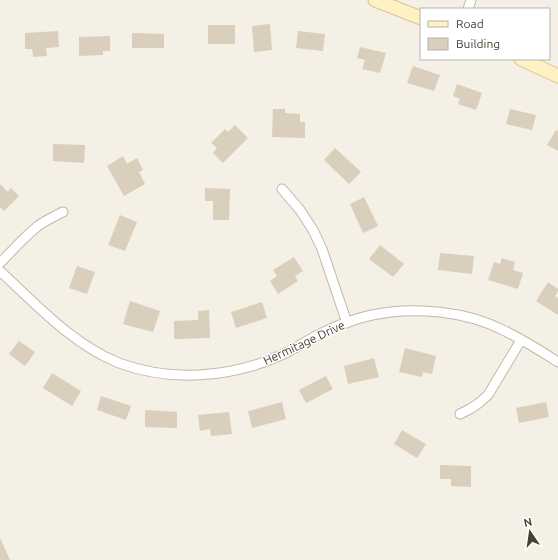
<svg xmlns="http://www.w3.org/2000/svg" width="558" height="560" viewBox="0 0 558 560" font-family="Ubuntu,sans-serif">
<rect width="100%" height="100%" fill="#f4f0e5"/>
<!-- building -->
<path fill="#dacebd" d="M270,24L272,50L254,52L252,26Z
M208,25H235V44H208Z
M58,31L59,47L46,48L47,56L33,57L32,49H25V33Z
M298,31L325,34L323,51L296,48Z
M132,33L164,34V48H132Z
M110,36V51H103V55L79,56V37Z
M360,47L386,53L380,73L362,69L365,60L357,58Z
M413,66L440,75L434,91L407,83Z
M457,84L482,93L476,110L458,104L460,99L453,96Z
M273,109H285V113L300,114V122H305V138L272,137Z
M510,109L536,115L532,130L506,124Z
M235,125L248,138L223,163L213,153L217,148L211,143L225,129L228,132Z
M556,130L558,131V151L547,145Z
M53,144L85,145L84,163L53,161Z
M335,148L361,172L349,184L324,160Z
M123,156L127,164L137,158L143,170L139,172L145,184L124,196L107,166Z
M0,184L8,192L11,188L19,196L4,211L0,207Z
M205,188L230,189L229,220H213V201H205Z
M364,197L378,226L363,233L350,204Z
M120,215L137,222L125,251L108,245Z
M380,245L404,264L393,277L369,259Z
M440,253L474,256L472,274L438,270Z
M294,257L303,271L295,276L298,281L278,294L270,281L277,276L273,270Z
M502,258L515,262L513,270L523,273L518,289L488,280L494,262L500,264Z
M77,266L95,272L87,294L69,288Z
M548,282L558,289V291L555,296L558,298V315L536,301Z
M130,301L160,311L153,332L123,324Z
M262,302L267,318L236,328L231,312Z
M209,310L210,338L174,339V321L198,320V311Z
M19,341L35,352L25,366L9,354Z
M405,348L436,356L432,374L423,372L422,377L399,372Z
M374,358L379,377L348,384L344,366Z
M52,373L81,391L72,406L43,388Z
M326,376L333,389L306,403L299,390Z
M101,396L131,406L126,420L97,410Z
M282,402L286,419L252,428L248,411Z
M546,402L549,417L519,423L516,408Z
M145,410L177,412V428L145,427Z
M229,412L232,434L211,436L210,429L200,431L198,415Z
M402,430L426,444L417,458L394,444Z
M440,465L471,466V487L451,486V479H440Z
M0,538L10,560H0Z"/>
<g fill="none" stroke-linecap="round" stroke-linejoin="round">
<!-- street casing -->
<g stroke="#c0b8a7" stroke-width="11">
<path id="street" d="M468,9L471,0
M282,189L300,210L313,230L322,249L347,323
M0,263C12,251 24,237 38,226C46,220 55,216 63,212
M0,271C36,304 73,345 119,363C170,382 230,378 279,356C291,351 303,343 314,337C331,328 353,319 372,315C414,306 467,311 505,331C523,340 541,351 558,362
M460,414L470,409L479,403L488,395L521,340"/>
</g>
<!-- secondary casing -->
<g stroke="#d7c591" stroke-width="15">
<path id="secondary" d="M375,0L421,18
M521,59L558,76"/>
</g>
<!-- street -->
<use href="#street" stroke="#fff" stroke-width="9"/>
<!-- secondary -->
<use href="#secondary" stroke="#fff1c4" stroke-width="13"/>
</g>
<g text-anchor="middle" stroke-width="3" stroke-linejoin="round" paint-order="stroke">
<!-- street labels -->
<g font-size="12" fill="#474034" stroke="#fff">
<text transform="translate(304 343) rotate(-25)" y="4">Hermitage Drive</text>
</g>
</g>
<!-- legend -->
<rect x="420" y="8" width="130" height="52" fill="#ffffff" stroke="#b5b3ae"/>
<rect x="428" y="21" width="20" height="6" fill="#fff1c4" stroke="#b5b3ae"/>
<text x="456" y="28" font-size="12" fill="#474034">Road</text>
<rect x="428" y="38" width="20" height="12" fill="#dacebd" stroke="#b5b3ae"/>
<text x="456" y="48" font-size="12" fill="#474034">Building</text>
<!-- north arrow -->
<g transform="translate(530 532) rotate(347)" stroke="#ffffff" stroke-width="3" paint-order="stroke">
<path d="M0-3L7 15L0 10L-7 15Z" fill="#474034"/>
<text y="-6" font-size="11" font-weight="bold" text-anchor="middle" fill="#474034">N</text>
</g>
</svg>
